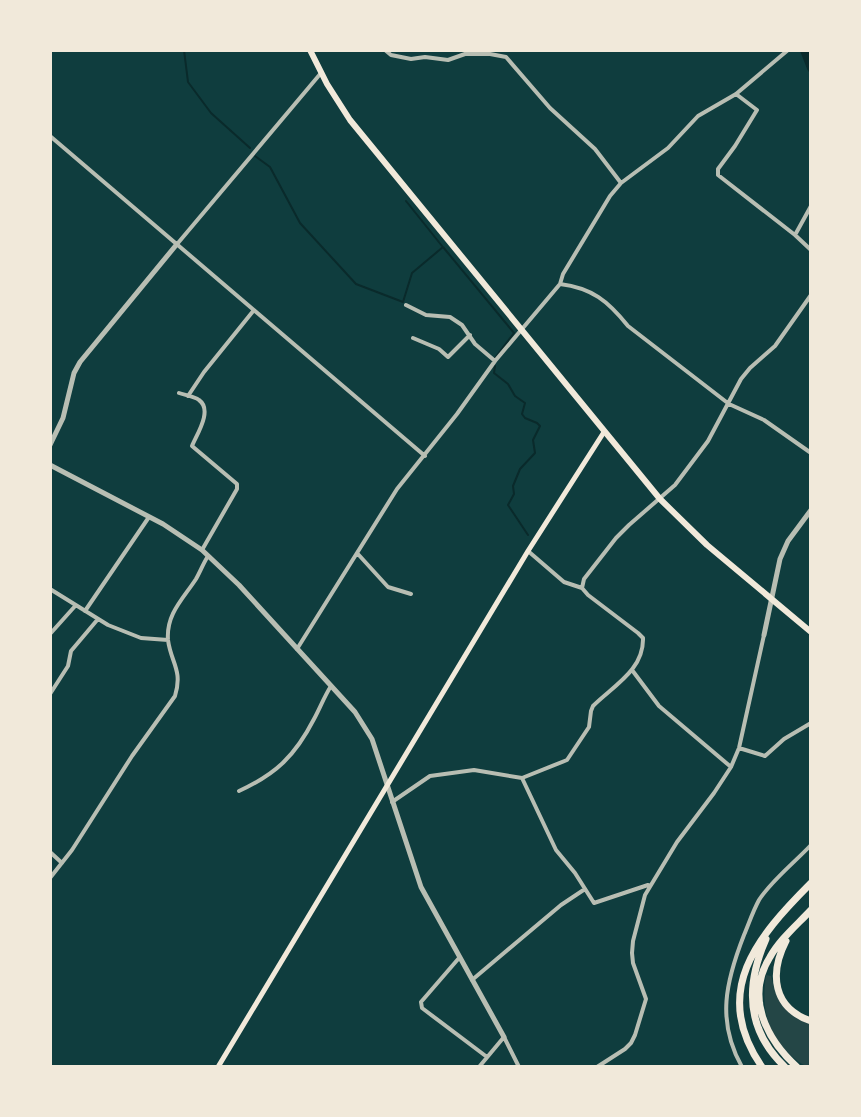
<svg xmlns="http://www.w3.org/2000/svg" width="861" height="1117" viewBox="0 0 861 1117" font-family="'Public Sans',sans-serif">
<rect width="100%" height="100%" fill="#0f3d3e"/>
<!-- green -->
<path fill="#244646" d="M766,975L771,976C777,1002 784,1015 811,1024V1067C804,1066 800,1063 794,1058C767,1035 761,1009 766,975Z"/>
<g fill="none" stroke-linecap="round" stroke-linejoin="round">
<!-- stream -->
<path stroke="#0a2a2b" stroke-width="2" d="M184,50L188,82L211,113L250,148
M255,156L270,167L300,223L356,284L403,302L412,273L443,247L514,333L495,358
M406,201L442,246
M495,366L494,373L508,384L515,396L525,403L522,414L525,418L537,423L540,426L533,440L535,453L520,469L513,486L514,494L508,505L528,535"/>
<!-- canal -->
<path stroke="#0a2a2b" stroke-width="8" d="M804,50L811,68"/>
<!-- minor -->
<path stroke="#b8beb3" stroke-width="4" d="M385,50L391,55L411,59L425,57L448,60L465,54H490L506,57L550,108L595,149L621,183
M736,94L757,110L735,146L718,169V175L795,235L811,250
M50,136L425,456
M795,235L811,206
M178,243L321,73
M560,284C592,288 608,301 628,326L729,404L764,420L811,453
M406,305L426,315L450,317L462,325L475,344L495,361
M413,338L439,349L448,357L470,335
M179,393C184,395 194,396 199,400C213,410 197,434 192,446L237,484V489L202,550
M188,396L204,372L254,310
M357,553L388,587L411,594
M582,588L584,579L616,538L629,525L675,485L708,441L741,379L750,368L775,346L811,295
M50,589L108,625L141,638L168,640
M85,611L149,517
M50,634L76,605
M297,649L397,489L457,414L495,361L560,284L563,274L610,196L621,183L668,148L698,116L736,94L788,50
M632,670L659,706L731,767
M50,694L68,666L71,651L98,619
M739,748L765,756L784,739L811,723
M522,778L556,850L575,873L594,903L648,885
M239,791C276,774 295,756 314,719C320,708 324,697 331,686
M392,802L430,776L474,770L522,778L567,760L589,727L591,711L593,706C613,686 644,670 643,638L638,633L588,595L582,588L564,582L528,551
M50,852L62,863
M50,878L72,850L132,756L175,696C183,670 171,663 168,640C166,614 183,599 196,579C200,572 203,564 208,556
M459,958L421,1002L422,1008L487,1057
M472,980L561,905L585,889
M479,1067L504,1037L519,1067
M597,1067L625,1049L631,1043L635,1035L646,999L633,963L632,953L633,941L645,895L677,842L714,793L731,767L739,748L764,635
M742,1067C716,1021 726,981 744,935C749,923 753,911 759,900C771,881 795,862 811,845"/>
<!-- tertiary -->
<path stroke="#b8beb3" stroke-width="5" d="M50,445L63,418L74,373L80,362L177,244
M50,465L163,524L202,550L239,585L355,712L372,739L421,887L504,1037
M764,635L780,559L788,541L811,510"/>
<!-- secondary -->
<path stroke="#f1e9da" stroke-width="5" d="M218,1067L528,551L604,432"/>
<!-- primary -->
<path stroke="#f1e9da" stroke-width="6" d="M310,50L327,84L350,120L660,499L707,545L811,632"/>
<!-- motorway -->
<path stroke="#f1e9da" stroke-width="7" d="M766,939C745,986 746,1030 785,1067
M786,941C769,974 773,1008 811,1021
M762,1067C710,992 757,937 811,883
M797,1067C766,1039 745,997 770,957C780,939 797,925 811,910"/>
</g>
<!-- border -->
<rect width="861" height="1117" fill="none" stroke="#f1e9da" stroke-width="104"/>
</svg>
